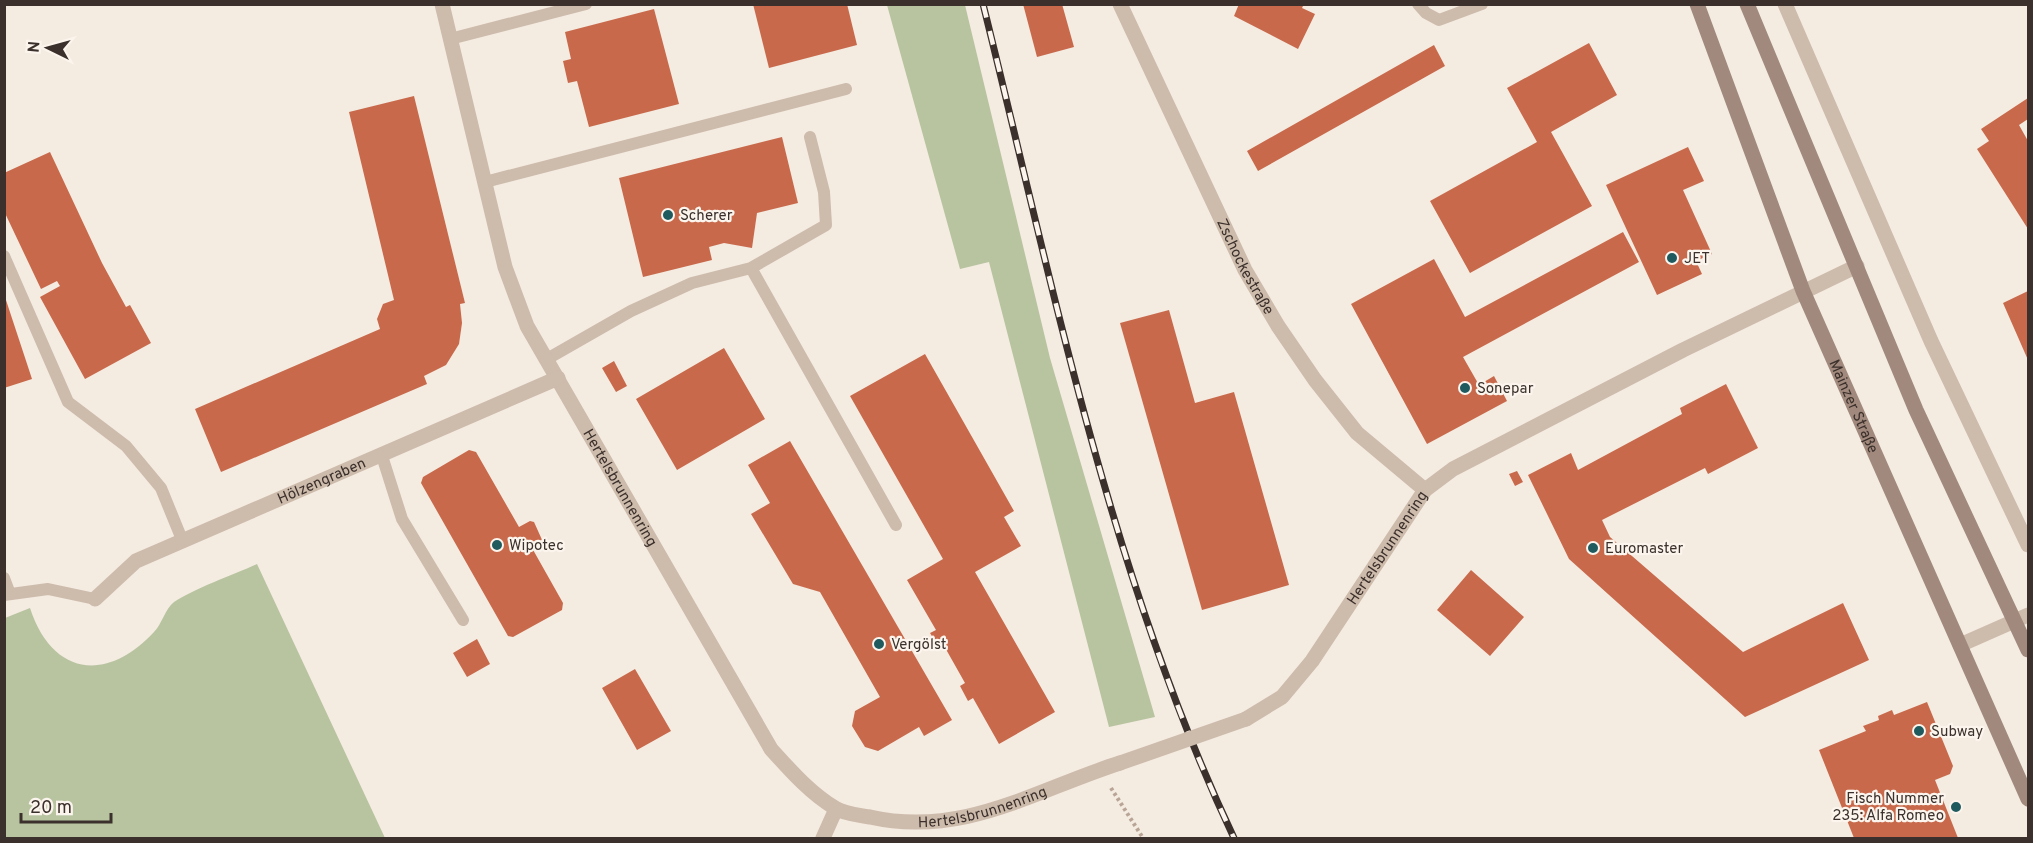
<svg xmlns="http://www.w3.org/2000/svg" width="2033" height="843" viewBox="0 0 2033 843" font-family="Overpass,sans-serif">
<rect width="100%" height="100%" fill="#f4ebe1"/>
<!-- green -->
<path fill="#b8c4a0" d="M887,5H965L1050,358L1155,717L1109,727L989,262L960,269Z
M257,564L385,838H5V618L30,608C52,676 107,683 154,632C162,624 165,609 174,602C195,588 233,575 257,564Z"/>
<!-- building -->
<path fill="#c8694b" d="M753,4H847L857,45L769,68Z
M1023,4H1062L1074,47L1037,57Z
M1239,4H1304L1302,8L1315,14L1298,49L1234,16Z
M654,9L679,104L589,127L577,81L568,83L563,61L571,59L565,32Z
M1589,43L1617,95L1551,132L1592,206L1470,273L1430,201L1537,142L1507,88Z
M1434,45L1445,66L1258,171L1247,151Z
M414,96L465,303L460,304L462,323L459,344L446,365L424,376L427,384L221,472L195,409L380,329L377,319L383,304L394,300L349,112Z
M2028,98V119L2019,125L2028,141V229L1977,149L1989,141L1981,129Z
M782,137L798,203L757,213L752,248L724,243L709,247L712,260L643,277L619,178Z
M1688,147L1704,181L1683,190L1712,254L1696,261L1702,274L1657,295L1606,185Z
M50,152L102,263L126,307L130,305L151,343L85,379L40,297L60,286L57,281L41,289L4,211V173Z
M1623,232L1639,262L1463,357L1479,385L1494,376L1507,401L1427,444L1351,304L1434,259L1465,317Z
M2028,291V360L2003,303Z
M4,294L32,379L4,388Z
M1169,310L1195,403L1234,392L1289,585L1202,610L1120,323Z
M724,348L765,419L677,470L636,399Z
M925,354L1014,511L1004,517L1021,546L975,572L1055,712L999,744L973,698L968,701L960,686L965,683L943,644L938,646L930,633L936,630L907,580L943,559L850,396Z
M614,361L627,386L616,392L602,368Z
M1726,384L1758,448L1708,474L1705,468L1602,520L1610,537L1743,652L1843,603L1869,660L1745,717L1569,559L1528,475L1571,453L1578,470L1682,414L1680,408Z
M790,441L952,720L924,736L919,727L878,751L865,747L852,726L855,711L880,697L820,592L793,584L751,514L770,503L748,465Z
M469,450L476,452L519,527L530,521L534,522L543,542L532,548L563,603L562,610L513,637L508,636L421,483L423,477Z
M1517,471L1523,482L1515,486L1509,474Z
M1471,570L1524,617L1490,656L1437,610Z
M477,639L490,664L467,677L453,653Z
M635,669L671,731L637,750L602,688Z
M1927,702L1953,766L1950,774L1935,780L1958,838H1854L1819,750L1866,731L1863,726L1879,720L1878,716L1892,710L1894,715Z"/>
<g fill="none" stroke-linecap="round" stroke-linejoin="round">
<!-- path -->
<path stroke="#b9a596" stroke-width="4" stroke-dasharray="3 3" stroke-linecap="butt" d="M1111,788L1143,838"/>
<!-- lane -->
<path stroke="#cdbbac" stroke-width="12" d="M1418,4L1426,13L1439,20L1482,4
M450,39L586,4
M810,137L824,192L826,225L751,268L896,525
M485,182L846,89
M4,256L68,402L126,446L161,488L183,542
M547,359L631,311L692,283L751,268
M382,456L402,519L463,620
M4,578L10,594
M4,595L48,589L95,599"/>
<!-- street -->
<g stroke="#cdbbac" stroke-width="15">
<path id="s1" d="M442,4L505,267L527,326L771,749C790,770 810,793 835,808C844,814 859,815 870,817C963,838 1035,790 1120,763"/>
<path id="s2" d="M1120,4L1245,270L1278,326L1315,380L1357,433L1425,490"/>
<path d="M1785,4L1931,341L2028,545"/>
<path id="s3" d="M95,599L136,561L558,378"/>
<path d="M1960,645L2028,615"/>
<path id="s4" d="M1246,719L1282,697L1312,661L1425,490L1453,469L1683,350L1857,266"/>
<path d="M823,838L836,809"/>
</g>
<!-- secondary -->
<g stroke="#a18a7d" stroke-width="15">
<path id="s5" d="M1697,4L1803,291L2028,799"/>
<path d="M1747,4L1916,410L2028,650"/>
</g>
<!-- rail casing -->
<g stroke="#3b302b" stroke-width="7">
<path id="rail" d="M983,4C1053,285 1110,576 1234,838"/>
</g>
<!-- rail -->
<use href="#rail" stroke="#fbf5ee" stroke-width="4.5" stroke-dasharray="14" stroke-linecap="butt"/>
<!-- street-bridge -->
<path stroke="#cdbbac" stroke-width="15" d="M1120,763L1246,719"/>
</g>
<!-- markers -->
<g fill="#1f5a5e" stroke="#fbf5ee" stroke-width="2">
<circle cx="668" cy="215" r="6"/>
<circle cx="1672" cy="258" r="6"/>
<circle cx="1465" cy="388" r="6"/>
<circle cx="497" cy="545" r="6"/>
<circle cx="1593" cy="548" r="6"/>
<circle cx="879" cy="644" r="6"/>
<circle cx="1919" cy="731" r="6"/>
<circle cx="1956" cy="807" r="6"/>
</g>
<g text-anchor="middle" stroke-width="4.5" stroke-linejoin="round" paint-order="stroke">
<!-- poi labels -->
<g font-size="15" fill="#3b302b" stroke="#fbf5ee" text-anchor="start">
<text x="680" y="220">Scherer</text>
<text x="1684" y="263">JET</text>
<text x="1477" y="393">Sonepar</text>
<text x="509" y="550">Wipotec</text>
<text x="1605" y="553">Euromaster</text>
<text x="891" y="649">Vergölst</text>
<text x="1931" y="736">Subway</text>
<text x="1944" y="803" text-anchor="end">Fisch Nummer<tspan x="1944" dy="17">235: Alfa Romeo</tspan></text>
</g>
<!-- street labels -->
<g font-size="15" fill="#3b302b" stroke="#fbf5ee">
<text dy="5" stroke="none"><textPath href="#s2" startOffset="291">Zschockestraße</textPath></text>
<text dy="5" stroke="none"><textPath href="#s5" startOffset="432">Mainzer Straße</textPath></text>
<text dy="5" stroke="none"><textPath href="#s3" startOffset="258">Hölzengraben</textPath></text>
<text dy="5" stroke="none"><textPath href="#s1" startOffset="520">Hertelsbrunnenring</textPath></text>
<text dy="5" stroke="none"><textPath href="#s4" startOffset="225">Hertelsbrunnenring</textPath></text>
<text dy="5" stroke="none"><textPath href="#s1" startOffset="1060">Hertelsbrunnenring</textPath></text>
</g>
</g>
<!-- border -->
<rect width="2033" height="843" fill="none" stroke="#3b302b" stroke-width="12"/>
<!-- north arrow -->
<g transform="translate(48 48) rotate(275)" stroke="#fbf5ee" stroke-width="4.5" paint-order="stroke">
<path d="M0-4.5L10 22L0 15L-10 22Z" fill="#3b302b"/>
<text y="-9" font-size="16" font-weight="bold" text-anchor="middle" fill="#3b302b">N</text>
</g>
<!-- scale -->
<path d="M21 813v9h90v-9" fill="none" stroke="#3b302b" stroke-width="3"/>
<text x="30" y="813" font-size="18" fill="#3b302b" stroke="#fbf5ee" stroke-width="4.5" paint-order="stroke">20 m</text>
</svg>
